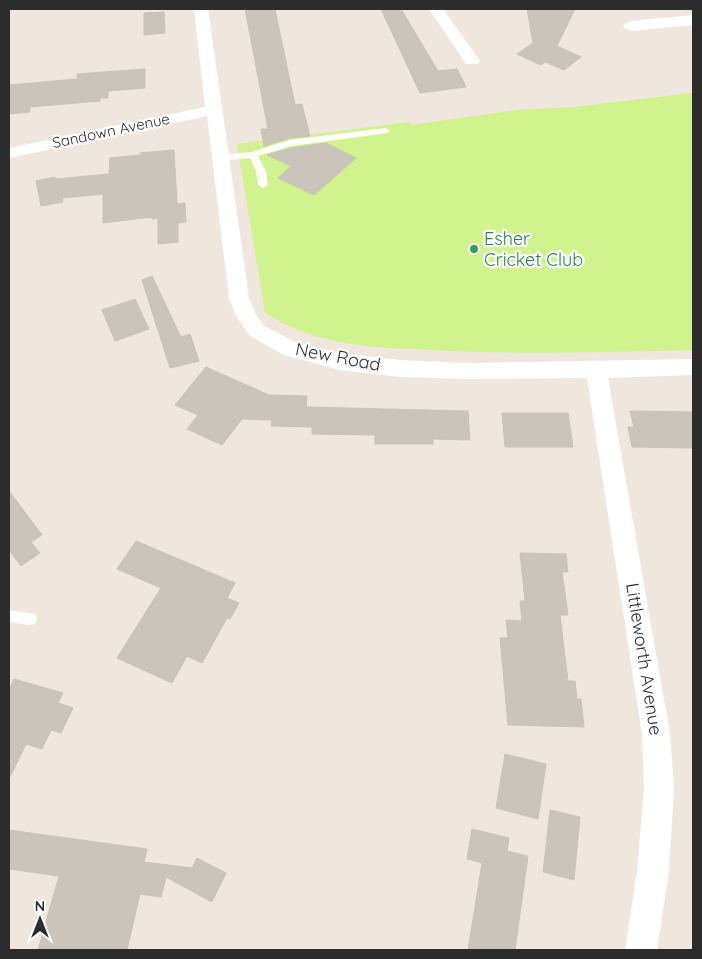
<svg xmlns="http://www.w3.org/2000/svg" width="702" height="959" viewBox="0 0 702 959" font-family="Quicksand,sans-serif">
<rect width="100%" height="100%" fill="#efe6dd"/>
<!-- pitch -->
<path fill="#d0f38e" d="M692,93L693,350C606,352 519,355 432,350C386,348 341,347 298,330C287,325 274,320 265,312L237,144L410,122L411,125L517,110L574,107Z"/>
<!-- building -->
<path fill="#cac4bb" stroke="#cbc2b6" d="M245,9H275L295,105L302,104L310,136L290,138L264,146L261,129H268Z
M381,9H401L438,71L457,69L466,87L420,93Z
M527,9H575L557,46L581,57L564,70L545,62L541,65L517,54L533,43Z
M164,12L165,33L144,35V13Z
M145,69V88L108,91V98H100V101L30,107V112L9,114V85L77,79V74Z
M326,143L356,158L314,195L278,178L291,166L267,155L291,148Z
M174,150L177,204L185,203L186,222L178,223V242L158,244V218L152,219V217L103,223V194L62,198L63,202L41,206L36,181L55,177V179L109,174L110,158L140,155V153Z
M152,276L181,337L190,334L199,361L170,368L142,280Z
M135,299L149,329L115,341L102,310Z
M206,367L269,395L307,396L306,407L468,411L470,440L433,439V444H375V435L312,434V427L271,426L272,420L242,419L222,445L187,429L198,415L175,405Z
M630,411L693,412V448L632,447L628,427H634Z
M502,413H568L573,447H505Z
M9,491L42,535L31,542L40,553L21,566L9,550Z
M136,541L235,583L227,598L239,603L230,619L227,618L202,663L187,656L172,683L117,658L161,588L117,569Z
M520,553L566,554L568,572H562L568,615H560L568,681H575L577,699H581L584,727L508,725L500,638H508L506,620L522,621L520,601H525Z
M14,679L63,693L58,703L73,708L61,733L51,730L42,749L26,744L9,779V690Z
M505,754L546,764L538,819L496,808Z
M550,810L580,817L574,880L543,872Z
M472,829L509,838L507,851L528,856L515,950H468L482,863L467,859Z
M9,830L147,849L144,862L192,868L197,858L226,873L212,902L166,877L161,897L140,894L127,950H38L59,876L9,869Z"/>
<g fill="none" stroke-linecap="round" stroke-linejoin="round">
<!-- lane -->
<path fill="#fff" fill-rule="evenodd" d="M385,128L390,131L388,133L291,146L258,156L266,171L268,185L263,188L258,185L256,171L250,158L220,161L215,158L220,155L252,152L290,140Z
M9,610L35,614L37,619L35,624L30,625L9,622Z"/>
<!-- street -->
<path fill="#fff" fill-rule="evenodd" d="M194,9H208L249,298L256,315L264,326L297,343L340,353L400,360L465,363L693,359V375L608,378L670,734L674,787L669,871L657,950H625L637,871L644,787L642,734L587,378L465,379L400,377L340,370L284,355L250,336L236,316L229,298L207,116L9,158V148L205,107Z
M429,9H443L480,61L478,64H466Z
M693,15V25L631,31L626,29L623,26L626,23L631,21Z"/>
</g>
<!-- markers -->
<circle fill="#2e9e5b" stroke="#fff" stroke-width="2" cx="474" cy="249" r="5"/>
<g text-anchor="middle" stroke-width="4.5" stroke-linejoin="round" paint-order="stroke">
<!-- far-street labels -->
<g font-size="15" fill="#2c2c2c" stroke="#fff">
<text transform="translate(111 131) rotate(-12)" y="5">Sandown Avenue</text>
</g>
<!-- leisure labels -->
<g font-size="18" fill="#27864d" stroke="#fff" text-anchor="start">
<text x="484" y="245">Esher<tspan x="484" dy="21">Cricket Club</tspan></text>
</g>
<!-- street labels -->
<g font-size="18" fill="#2c2c2c" stroke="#fff">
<text transform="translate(338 357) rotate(11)" y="6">New Road</text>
<text transform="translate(644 659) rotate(81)" y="6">Littleworth Avenue</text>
</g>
</g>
<!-- border -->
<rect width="702" height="959" fill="none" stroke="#2c2c2c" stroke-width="20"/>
<!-- north arrow -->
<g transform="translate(40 919)" stroke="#ffffff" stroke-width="4" paint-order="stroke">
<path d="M0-4L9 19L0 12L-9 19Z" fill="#2c2c2c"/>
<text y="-8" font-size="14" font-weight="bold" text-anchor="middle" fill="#2c2c2c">N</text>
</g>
</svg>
